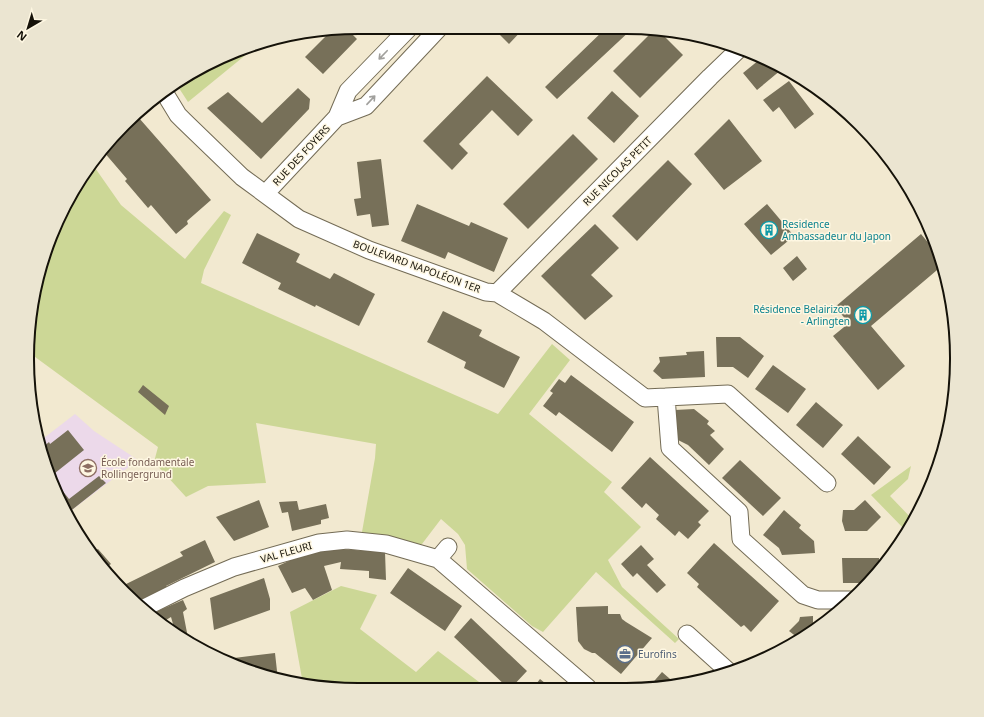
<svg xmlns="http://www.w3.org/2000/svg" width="984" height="717" viewBox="0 0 984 717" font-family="'Noto Sans',sans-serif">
<rect width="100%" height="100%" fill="#f2e9d0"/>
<!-- education -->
<path fill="#ecd9ea" d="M75,414L94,431L138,460L68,513L52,485L40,441Z"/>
<!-- green -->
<path fill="#ccd796" d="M259,44L188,102L175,82Z
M93,165L121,205L185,259L224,211L231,215L204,270L201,283L498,414L552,344L570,360L529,414L612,482L604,492L641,527L608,560L622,587L679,639L675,643L596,572L543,632L532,626L467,569L465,545L458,534L441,519L422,544L417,546L362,532L375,458L376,444L256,423L266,483L208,486L186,497L154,462L158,447L31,354L33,294L61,212Z
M911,466L908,479L890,496L914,521L907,532L871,495Z
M341,586L377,595L360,629L416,672L438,651L487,688L337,689L303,684L290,612Z"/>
<!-- building -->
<path fill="#777059" d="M492,27H525L509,44Z
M607,27L633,28L557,99L545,87Z
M347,29L357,39L323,74L305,57L331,31Z
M653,31H659L683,55L640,98L613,71Z
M759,60L781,70L757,90L743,73Z
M487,76L533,120L518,136L492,110L459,144L468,153L452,170L423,141Z
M789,81L814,114L795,129L779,107L773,112L763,100Z
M298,88L310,99L309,109L261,159L207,108L228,92L262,123Z
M612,91L639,116L614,143L587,118Z
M139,118L211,200L187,221L188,224L176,234L151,205L148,208L125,181L127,179L103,151Z
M729,119L762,161L724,190L694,154Z
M573,134L598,159L528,229L503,204Z
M381,159L389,225L372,227L370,214L357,216L354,199L361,198L357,162Z
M668,160L692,184L637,241L612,216Z
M417,204L469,226L471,222L508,238L494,272L448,252L445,259L401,241Z
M767,204L794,236L771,255L744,224Z
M595,224L619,248L591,275L613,296L585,320L541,276Z
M257,233L300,254L296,262L330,279L334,273L375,294L359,326L316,305L315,307L278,289L281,283L242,263Z
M921,234L940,257L943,265L871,326L905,366L878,390L833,336L849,323L835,307Z
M797,256L807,269L793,281L783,268Z
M443,311L482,330L479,336L520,357L504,388L464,368L466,362L427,342Z
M716,337H740L764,356L748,378L733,367H717Z
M704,351L705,377L662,379L653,371L660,362L659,357L687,355L686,352Z
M773,365L806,389L788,413L755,389Z
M571,375L634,422L612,452L559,412L556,416L543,406L553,393L550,391L559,379L565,383Z
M143,385L169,406L165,415L138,392Z
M954,394V402L952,409L950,407L951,397Z
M816,402L843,425L823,448L796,425Z
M694,409L709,421L707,424L715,431L710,435L724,449L709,465L688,445L676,439L675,410Z
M68,430L84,450L50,477L42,448L49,442L50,444Z
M858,436L891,467L874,485L841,454Z
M650,457L709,511L698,522L701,525L688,539L679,531L675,536L656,519L659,515L646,503L642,508L621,488Z
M740,460L781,498L763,516L722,478Z
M936,473L931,484L929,487L925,483Z
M99,476L106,483L68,513L51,482L54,480L69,499Z
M259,500L269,527L234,541L216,517Z
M865,500L881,517L867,531H845L842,521L843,510H854Z
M297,501L299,510L326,504L329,518L321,520V524L292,531L288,512L282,513L279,502Z
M784,510L801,525L799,528L814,541L815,553L782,555L779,548L763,535Z
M73,521L85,534L82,536Z
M205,540L215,562L166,586L167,588L136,603L120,587L183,556L180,552Z
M714,543L779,601L751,632L744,625L741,627L697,587L699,584L687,573Z
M641,545L654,559L647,565L666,585L657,593L637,573L633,577L621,564Z
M98,549L111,564L104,569L96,560L91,553Z
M339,549L385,552L386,580L369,578V571L340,569L341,562L324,566L332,590L313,600L305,588L292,593L278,566L293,559L320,551Z
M842,558H879V571L869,583H843Z
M408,568L462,606L445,631L390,593Z
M264,578L270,599V610L214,630L210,598Z
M183,600L187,609L183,612L189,643L173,632L175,631L171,617L166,620L169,629L145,612L150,609L153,613Z
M608,606V614H620L622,619L626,622L652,638L621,674L595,653H592L584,649L578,641L576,607Z
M813,616V623L826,622L798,638L789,631L799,621L800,617Z
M471,618L527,671L511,688H508L454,637Z
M275,653L278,680L272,679L226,659Z
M662,672L677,685L669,687H649Z
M540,679L551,688H533Z"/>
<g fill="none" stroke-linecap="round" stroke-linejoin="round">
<!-- minor casing -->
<g stroke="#736b55" stroke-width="19">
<path id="minor" d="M164,92L178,115L184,121L242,177L299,219L369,250L486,292L497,293L544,321L645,398L728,394L827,483
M337,117L366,106L440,27
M265,194L337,117L348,91L410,27
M497,293L710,77L738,50
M666,397L670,448L739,512L741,539L803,595L818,600H850
M438,559L448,547
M142,609L184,588L234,567L319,543L347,540L386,544L438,559L588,688
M687,634L728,671"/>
</g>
<!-- minor -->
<use href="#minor" stroke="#fff" stroke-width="17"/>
</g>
<!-- one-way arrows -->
<defs><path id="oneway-shaft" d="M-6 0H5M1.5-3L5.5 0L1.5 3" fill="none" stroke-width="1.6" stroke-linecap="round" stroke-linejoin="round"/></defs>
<g stroke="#a1a09d">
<use href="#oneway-shaft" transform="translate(383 55) rotate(134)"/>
<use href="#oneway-shaft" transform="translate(371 100) rotate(-47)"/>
</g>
<!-- icons -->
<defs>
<g id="building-ring" transform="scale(0.9)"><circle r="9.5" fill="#fef7e2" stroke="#0f9aa8" stroke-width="1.5"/><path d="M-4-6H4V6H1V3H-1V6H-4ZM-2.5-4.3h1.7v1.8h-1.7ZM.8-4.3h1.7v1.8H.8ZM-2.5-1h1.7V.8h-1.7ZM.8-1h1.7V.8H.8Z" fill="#0f9aa8"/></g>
<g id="school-ring" transform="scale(0.9)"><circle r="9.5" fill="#fef7e2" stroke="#8d6e63" stroke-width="1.5"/><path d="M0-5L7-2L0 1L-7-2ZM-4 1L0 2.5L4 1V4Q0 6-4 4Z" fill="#8d6e63"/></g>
<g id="office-ring" transform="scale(0.9)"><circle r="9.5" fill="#fef7e2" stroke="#5c6f8a" stroke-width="1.5"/><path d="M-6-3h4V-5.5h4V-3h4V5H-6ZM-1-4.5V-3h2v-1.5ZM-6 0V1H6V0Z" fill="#5c6f8a"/></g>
</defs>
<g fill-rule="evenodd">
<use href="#building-ring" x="769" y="230"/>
<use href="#building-ring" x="863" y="315"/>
<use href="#school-ring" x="88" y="468"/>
<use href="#office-ring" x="625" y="654"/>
</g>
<g text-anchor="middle" stroke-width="3" stroke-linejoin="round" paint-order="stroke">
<!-- street labels -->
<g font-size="10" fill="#151209" stroke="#fef7e2">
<text transform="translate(301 155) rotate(-47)" y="4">RUE DES FOYERS</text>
<text transform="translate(617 171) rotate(-45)" y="4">RUE NICOLAS PETIT</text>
<text transform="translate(417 266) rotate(20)" y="4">BOULEVARD NAPOLÉON 1ER</text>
<text transform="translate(286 552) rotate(-16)" y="4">VAL FLEURI</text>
</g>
<!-- culture labels -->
<g font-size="10" fill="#0d838f" stroke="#fef7e2" text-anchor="start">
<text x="782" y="228">Residence<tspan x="782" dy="12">Ambassadeur du Japon</tspan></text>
<text x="850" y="313" text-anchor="end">Résidence Belairizon<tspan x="850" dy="12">- Arlingten</tspan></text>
</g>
<!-- education labels -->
<g font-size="10" fill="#785e54" stroke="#fef7e2" text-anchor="start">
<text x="101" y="466">École fondamentale<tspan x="101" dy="12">Rollingergrund</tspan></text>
</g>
<!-- service labels -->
<g font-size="10" fill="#4e5e75" stroke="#fef7e2" text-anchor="start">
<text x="638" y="658">Eurofins</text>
</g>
</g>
<!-- crop -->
<path d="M0 0H984V717H0ZM358 34H626A324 324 0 0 1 950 358V359A324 324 0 0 1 626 683H358A324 324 0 0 1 34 359V358A324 324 0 0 1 358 34Z" fill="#ebe5d1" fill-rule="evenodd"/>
<path fill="none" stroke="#151209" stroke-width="2" d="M358 34H626A324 324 0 0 1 950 358V359A324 324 0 0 1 626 683H358A324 324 0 0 1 34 359V358A324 324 0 0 1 358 34Z"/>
<!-- north arrow -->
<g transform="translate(28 28) rotate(218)" stroke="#fef7e2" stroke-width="3" paint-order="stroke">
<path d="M0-3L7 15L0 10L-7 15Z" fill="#151209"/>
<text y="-6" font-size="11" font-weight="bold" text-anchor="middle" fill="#151209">N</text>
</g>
</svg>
